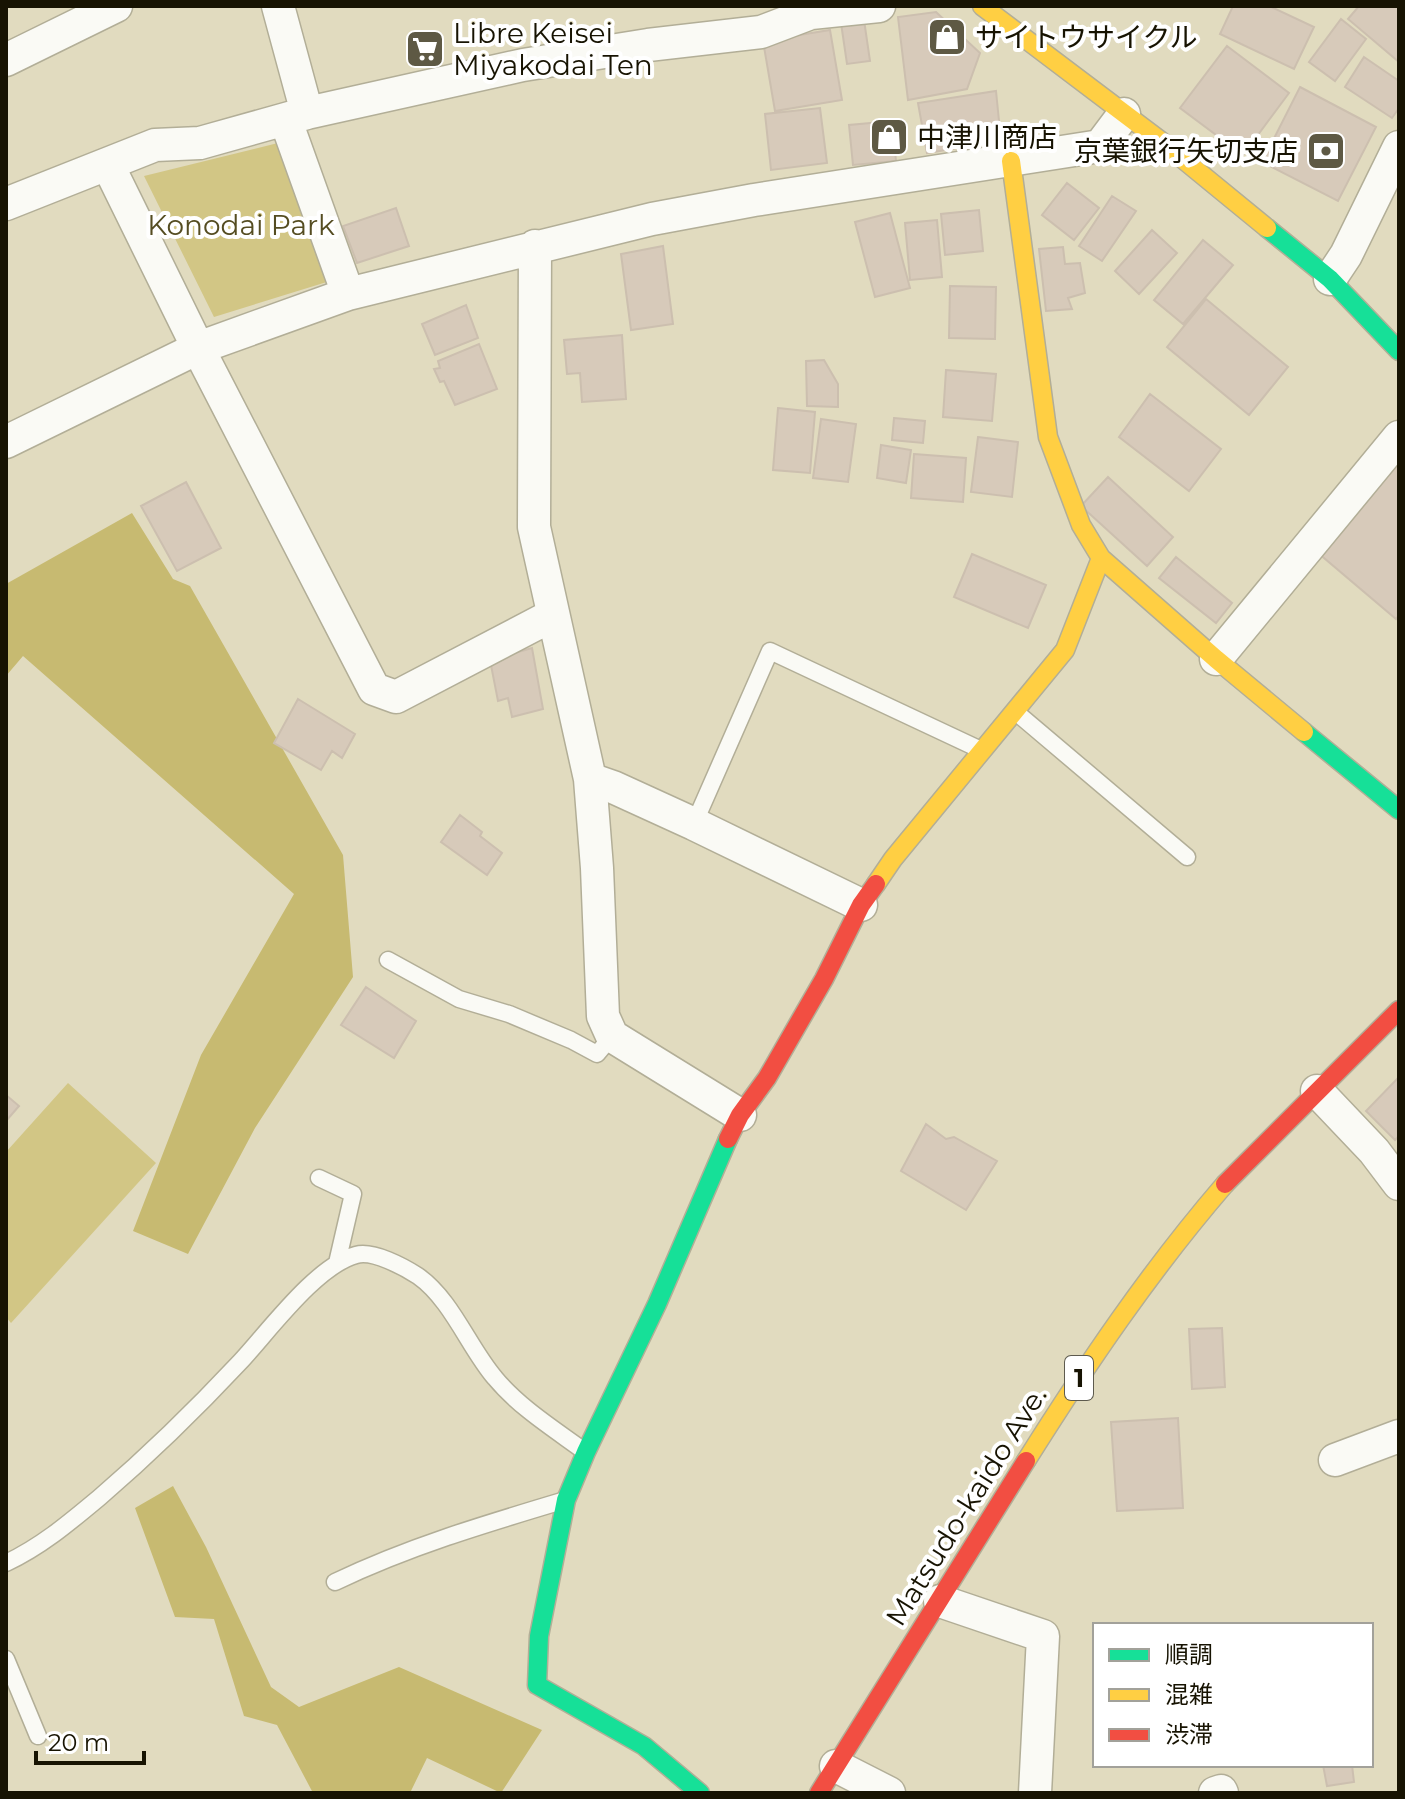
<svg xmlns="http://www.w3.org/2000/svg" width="1405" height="1799" viewBox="0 0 1405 1799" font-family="Montserrat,'Noto Sans JP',sans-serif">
<rect width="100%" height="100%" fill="#e1dbbf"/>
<!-- green -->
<path fill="#d2c685" d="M282,142L330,281L214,317L144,176Z
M68,1083L156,1163L11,1323L6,1317V1152Z"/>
<!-- forest -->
<path fill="#c7ba71" d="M132,513L173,579L190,586L343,855L353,977L255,1128L188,1254L133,1231L201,1055L294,894L23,656L6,676V584Z
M173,1486L206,1547L271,1687L299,1707L399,1667L542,1730L501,1793L427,1758L410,1793H313L277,1725L244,1716L214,1619L175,1617L135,1508Z"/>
<!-- building -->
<path fill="#d7caba" stroke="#ccbfaf" stroke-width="2" d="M1233,6H1269L1314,27L1294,69L1220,34Z
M1359,6H1399V62L1348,19Z
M936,12L980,53L967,89L908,100L898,17Z
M1341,19L1366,39L1335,81L1309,62Z
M864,20L870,61L847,64L841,23Z
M830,30L842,100L775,111L763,41Z
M1227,46L1289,93L1243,155L1180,108Z
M1364,57L1399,81V108L1392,118L1345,87Z
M1300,87L1376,127L1338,201L1262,162Z
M996,91L1001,141L927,153L918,103Z
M820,108L827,163L771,170L765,114Z
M892,121L896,161L853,165L849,125Z
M1067,183L1099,208L1074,240L1042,215Z
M1112,196L1136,211L1102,261L1079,246Z
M396,208L409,246L357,263L343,226Z
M979,210L983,251L945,255L941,214Z
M890,213L910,288L875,297L855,222Z
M937,220L942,277L910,280L905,223Z
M1152,230L1177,253L1139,294L1115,271Z
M1203,240L1233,265L1183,324L1154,300Z
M663,246L673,324L631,330L621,254Z
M1063,247L1065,264L1080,263L1085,293L1068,298L1072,309L1046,311L1039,249Z
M950,286L996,287L995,339L949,338Z
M1206,299L1288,367L1249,415L1167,347Z
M466,305L478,338L435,355L422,324Z
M622,335L626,399L582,402L580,373L567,374L564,340Z
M479,344L497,389L455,405L444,381L440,382L434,369L440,368L438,361Z
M824,360L838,384V407L807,406L806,361Z
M946,370L996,374L992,421L943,417Z
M1150,394L1221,449L1189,491L1119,437Z
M778,408L815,412L810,473L773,470Z
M894,418L925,421L923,443L892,440Z
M821,419L856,424L848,482L813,478Z
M978,437L1018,442L1012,497L971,492Z
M881,445L911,450L906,483L877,478Z
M1399,452V615L1396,619L1317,552Z
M914,454L966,458L963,502L911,498Z
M1108,477L1173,537L1147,566L1081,506Z
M186,482L221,548L177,571L141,506Z
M972,554L1046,585L1028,628L954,597Z
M1176,557L1232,603L1216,623L1159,578Z
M532,648L543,709L512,717L508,698L498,701L490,660Z
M298,699L355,734L342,758L332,751L321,770L274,743Z
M460,815L482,832L480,836L502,853L487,875L441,842Z
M366,987L416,1021L394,1058L341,1025Z
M1399,1077V1136L1395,1140L1366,1111Z
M6,1095L19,1106L6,1121Z
M926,1124L946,1139L954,1137L997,1161L966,1210L901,1171Z
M1222,1328L1225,1387L1192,1389L1189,1329Z
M1178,1418L1183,1508L1117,1511L1111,1422Z
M1323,1765H1352L1354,1782L1327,1786Z"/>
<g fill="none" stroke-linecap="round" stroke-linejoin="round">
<!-- lane casing -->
<g stroke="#b2ae97" stroke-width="19">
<path id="lane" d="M1017,713L1187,857
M694,824L770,651L981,750
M388,960L459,999L509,1014L571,1040L597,1054L612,1036
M319,1178L353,1194L337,1263
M6,1563C42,1546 70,1522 100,1497C150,1454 196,1409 240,1362C269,1331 316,1266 356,1255C373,1250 404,1267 418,1276C452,1300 469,1348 495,1378C519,1407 554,1429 584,1451
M335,1582C408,1547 485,1524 562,1501
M6,1659L38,1736"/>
</g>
<!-- street casing -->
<g stroke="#b2ae97" stroke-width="35">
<path id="street" d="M6,60L116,6
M307,113L523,65L648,45L761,32L811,13L879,6
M286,121L348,294
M108,165L198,348L374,689L396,697L553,615
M6,204L155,145L200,143L307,113L278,6
M535,246L534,527L590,779L597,868L603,1016L612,1036L740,1115
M1330,279L1346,255L1399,147
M6,442L198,348L348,294L652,219L754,200L1100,146L1124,114
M1216,659L1399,437
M590,779L613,787L694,824L861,905
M1317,1091L1374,1151L1399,1184
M1335,1460L1399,1436
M940,1601L1043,1636L1035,1793
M836,1766L889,1793
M1215,1793L1221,1791L1222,1793"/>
</g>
<!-- fast casing -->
<g stroke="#b2ae97" stroke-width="21">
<path id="fast" d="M1267,228L1330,279L1399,351
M1304,732L1399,810
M700,1793L644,1746L537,1685L539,1636L566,1500L586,1452L657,1304L728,1139"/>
</g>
<!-- slow casing -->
<g stroke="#b2ae97" stroke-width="21">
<path id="slow" d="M982,6L1162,142L1267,228
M1011,161L1048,437L1081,525L1101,558L1216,659L1304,732
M876,884L893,859L1065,650L1101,558
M1026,1461C1087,1364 1150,1271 1225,1184"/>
</g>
<!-- jam casing -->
<g stroke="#b2ae97" stroke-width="21">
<path id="jam" d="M728,1139L740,1115L767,1078L824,979L861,905L876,884
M1225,1184L1399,1010
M819,1793L1026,1461"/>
</g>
<!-- lane -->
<use href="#lane" stroke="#fafaf5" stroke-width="16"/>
<!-- street -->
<use href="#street" stroke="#fafaf5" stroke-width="32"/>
<!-- fast -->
<use href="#fast" stroke="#16e098" stroke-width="18"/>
<!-- slow -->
<use href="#slow" stroke="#ffcf43" stroke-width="18"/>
<!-- jam -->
<use href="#jam" stroke="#f24e42" stroke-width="18"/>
</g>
<!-- icons -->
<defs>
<g id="shop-square" transform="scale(2)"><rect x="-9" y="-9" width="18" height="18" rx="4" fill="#5e5944" stroke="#fff"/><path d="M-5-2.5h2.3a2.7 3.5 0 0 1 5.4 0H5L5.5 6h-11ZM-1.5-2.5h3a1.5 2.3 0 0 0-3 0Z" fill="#fff"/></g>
<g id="supermarket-square" transform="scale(2)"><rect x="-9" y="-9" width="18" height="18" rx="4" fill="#5e5944" stroke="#fff"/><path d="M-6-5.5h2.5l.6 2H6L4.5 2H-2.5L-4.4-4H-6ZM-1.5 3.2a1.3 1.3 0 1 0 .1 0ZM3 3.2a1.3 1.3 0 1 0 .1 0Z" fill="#fff"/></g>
<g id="bank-square" transform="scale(2)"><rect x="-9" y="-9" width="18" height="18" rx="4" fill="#5e5944" stroke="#fff"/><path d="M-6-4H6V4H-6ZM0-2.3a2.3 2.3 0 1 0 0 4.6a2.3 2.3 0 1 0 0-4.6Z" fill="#fff"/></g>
</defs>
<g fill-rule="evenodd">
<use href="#shop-square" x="947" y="37"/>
<use href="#supermarket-square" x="425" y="49"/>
<use href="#shop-square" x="889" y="137"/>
<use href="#bank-square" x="1326" y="151"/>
</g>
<g text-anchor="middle" stroke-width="8" stroke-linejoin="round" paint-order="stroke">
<!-- shield labels -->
<rect fill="#fff" stroke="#5d5a4e" stroke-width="2" x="1065" y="1356" width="28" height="44" rx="6"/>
<g font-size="26" font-weight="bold" fill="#171302">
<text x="1079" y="1387">1</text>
</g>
<!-- poi labels -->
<g font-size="28" fill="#171302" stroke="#fff" text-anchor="start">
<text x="453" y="43">Libre Keisei<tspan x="453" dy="32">Miyakodai Ten</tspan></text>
<text x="975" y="47">サイトウサイクル</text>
<text x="917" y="147">中津川商店</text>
<text x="1298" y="161" text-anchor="end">京葉銀行矢切支店</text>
</g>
<!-- park labels -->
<g font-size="28" fill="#554d22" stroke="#fff">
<text x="241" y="235">Konodai Park</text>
</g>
<!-- street labels -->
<g font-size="28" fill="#171302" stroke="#fff">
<text transform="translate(966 1506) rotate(-58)" y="10">Matsudo-kaido Ave.</text>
</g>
</g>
<!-- border -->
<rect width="1405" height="1799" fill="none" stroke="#171302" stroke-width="16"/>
<!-- legend -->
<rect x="1093" y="1623" width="280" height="144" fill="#ffffff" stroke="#a2a19a" stroke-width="2"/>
<rect x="1109" y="1649" width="40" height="12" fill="#16e098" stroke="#a2a19a" stroke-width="2"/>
<text x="1165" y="1663" font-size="24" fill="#171302">順調</text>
<rect x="1109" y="1689" width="40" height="12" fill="#ffcf43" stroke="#a2a19a" stroke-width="2"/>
<text x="1165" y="1703" font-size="24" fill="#171302">混雑</text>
<rect x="1109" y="1729" width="40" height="12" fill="#f24e42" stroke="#a2a19a" stroke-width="2"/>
<text x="1165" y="1743" font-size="24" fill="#171302">渋滞</text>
<!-- scale -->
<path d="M36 1751v12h108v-12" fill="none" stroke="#171302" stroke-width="4"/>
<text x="48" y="1751" font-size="24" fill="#171302" stroke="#ffffff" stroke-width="6" paint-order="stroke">20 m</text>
</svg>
